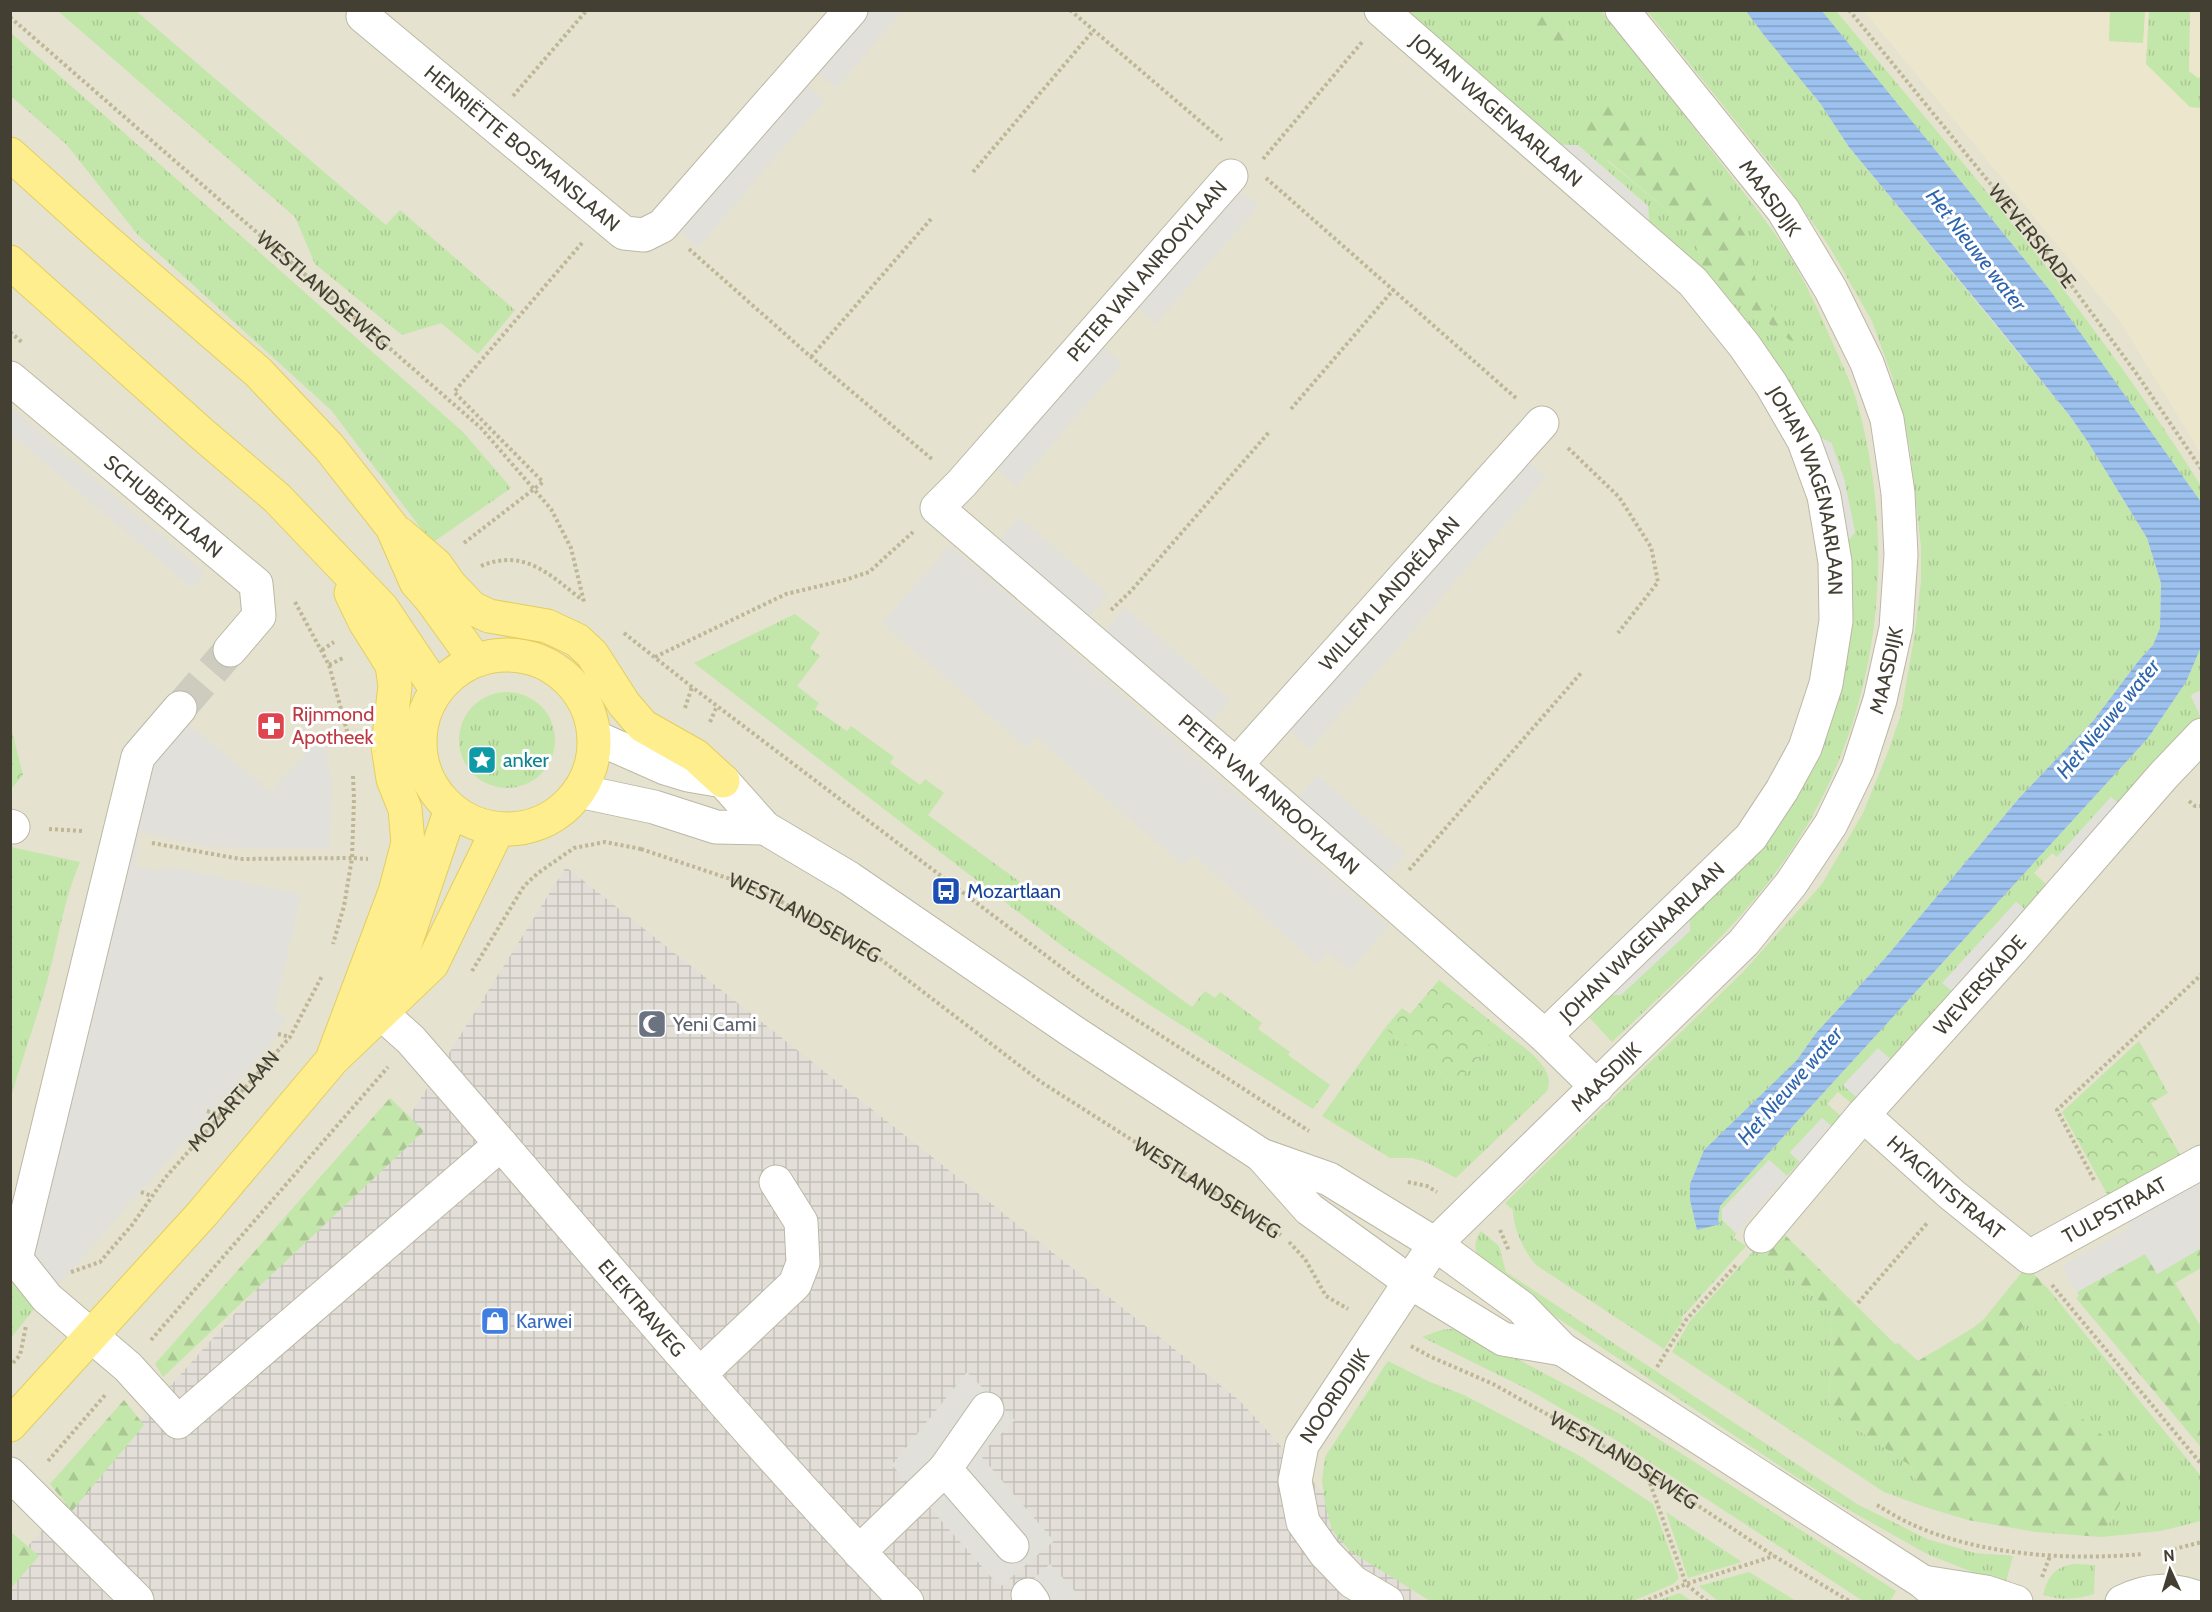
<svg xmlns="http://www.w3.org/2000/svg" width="2212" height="1612" viewBox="0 0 2212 1612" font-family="Cabin,sans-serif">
<defs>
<pattern id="industrial-grid" width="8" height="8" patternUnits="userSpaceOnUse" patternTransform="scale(1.5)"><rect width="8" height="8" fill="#e3dfd8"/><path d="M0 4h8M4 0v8" fill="none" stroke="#c4c0ba"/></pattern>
<pattern id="grass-tufts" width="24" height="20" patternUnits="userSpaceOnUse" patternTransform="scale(1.5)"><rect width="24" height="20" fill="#c3e6aa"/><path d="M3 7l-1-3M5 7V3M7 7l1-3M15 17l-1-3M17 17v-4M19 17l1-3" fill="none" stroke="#a9c693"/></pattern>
<pattern id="forest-firs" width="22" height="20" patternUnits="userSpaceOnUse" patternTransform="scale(1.5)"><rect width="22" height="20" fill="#c3e6aa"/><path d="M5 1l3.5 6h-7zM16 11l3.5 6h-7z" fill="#a9c693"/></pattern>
<pattern id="park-crowns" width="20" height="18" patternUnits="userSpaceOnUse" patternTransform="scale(1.5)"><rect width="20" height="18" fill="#c3e6aa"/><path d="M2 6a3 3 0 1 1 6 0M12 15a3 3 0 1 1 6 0" fill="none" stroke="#a9c693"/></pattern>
<pattern id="water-rules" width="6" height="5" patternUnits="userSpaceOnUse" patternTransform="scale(1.5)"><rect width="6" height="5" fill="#9dc2ef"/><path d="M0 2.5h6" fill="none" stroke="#829fc2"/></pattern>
</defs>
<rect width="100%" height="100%" fill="#f1efe2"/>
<!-- residential -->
<path fill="#e5e2d0" d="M11,11H2201V1601H11Z"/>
<!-- industrial -->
<path fill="url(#industrial-grid)" d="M566,867L1240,1401L1421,1601L11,1602V1565L407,1120Z"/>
<!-- education -->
<path fill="#ebe6cc" d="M1864,11H2201V454L2120,321Z"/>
<!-- grass -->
<path fill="url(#grass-tufts)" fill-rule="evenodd" d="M58,11H136L386,225L400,210L515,310L478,354L441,323L402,335L315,264L295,217Z
M1407,11H1527L1535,35L1569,43L1565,11H1601C1643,62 1684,114 1724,167C1748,199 1775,230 1795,265C1812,295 1825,326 1839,357C1845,372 1853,387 1857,402C1901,561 1877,734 1779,868C1732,933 1670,986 1612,1042L1586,1014L1690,916L1775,826L1846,543L1855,532L1844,479L1831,442L1818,437L1702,270L1649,221L1648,206L1578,145H1562ZM1605,159L1748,237L1756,283L1795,344L1702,270L1696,239L1681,222Z
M1647,11H1746L1763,34L1820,103L1849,147L2070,416L2088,442L2147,538L2161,583L2160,628L2153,645L2140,659L2093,721L2020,797L1887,956L1816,1033L1797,1060L1704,1150L1690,1184L1718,1220L1720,1206L2148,738L2186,682L2201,647V690L2191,696L2201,718L2122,806L2111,797L2057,857L2052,853L2034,873L2047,885L2027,911L2016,902L1943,983L1953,992L1896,1064L1844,1086L1861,1101L1856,1107L1838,1092L1827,1104L1842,1117L1832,1127L1822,1118L1790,1152L1800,1162L1787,1176L1769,1160L1722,1220L1736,1233L1734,1238L1746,1246L1681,1318L1683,1320L1664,1349L1536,1265C1524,1251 1513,1228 1513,1210L1505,1203L1743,972L1822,884L1863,813L1888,752L1901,714L1915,632L1921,581V547L1910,449L1892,376L1872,321L1829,246L1780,176Z
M1822,11H1836C1964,163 2095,317 2201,486V502L2052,293Z
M2149,11H2190L2189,71L2198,78L2201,77V108L2190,107L2146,64Z
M11,33L463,432L511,488L432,543L331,410L138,235L67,145L11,96Z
M795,614L820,633L810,648L820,656L797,686L819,703L815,709L847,731L851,726L894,757L890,763L920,785L925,779L944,793L928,815L1192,1007L1205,991L1215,998L1220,992L1262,1023L1258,1029L1290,1052L1288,1055L1330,1085L1313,1109L1150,1005L1065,948L694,663Z
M459 740a48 48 0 1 1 96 0a48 48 0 1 1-96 0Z
M11,847L80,862C63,901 58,942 47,982C36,1021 22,1059 11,1097Z
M1385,1028L1455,1085L1502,1030C1518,1044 1558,1067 1547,1091L1456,1178L1426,1162L1412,1158H1390L1322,1116Z
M1481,1231L1499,1246L1506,1272L1857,1504L1927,1539L1975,1553L2013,1556L2005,1585L1927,1554L1828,1498L1484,1269C1476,1256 1471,1244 1481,1231Z
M1757,1247L1831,1311L1829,1410L1911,1466L1925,1507L1884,1492L1672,1352L1690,1321Z
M11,1277L38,1304L11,1338Z
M2049,1290L2201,1476V1521L2161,1531L2101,1537L2132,1483L2102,1435L2055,1396L2015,1338Z
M1460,1328L1618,1413L1896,1591L1890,1601H1863L1619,1442L1531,1391L1422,1337L1441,1330Z
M1388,1361L1430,1382L1464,1395L1580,1456L1653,1504L1679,1578L1673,1584L1633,1601H1430L1350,1551L1332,1530L1325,1504L1322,1481L1325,1457Z
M1666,1512L1742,1562L1688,1578Z
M2074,1564L2095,1565L2094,1594C2076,1600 2061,1600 2043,1595C2048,1577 2054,1567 2074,1564Z
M1749,1572L1796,1601H1718L1699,1586Z
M1680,1593L1691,1601H1657Z"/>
<!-- forest -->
<path fill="url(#forest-firs)" d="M1527,11H1565L1569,43L1566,51L1546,49L1535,35Z
M1601,99L1612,100L1733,210L1748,237L1756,283L1797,346L1702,270L1696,239L1681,222L1584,140L1582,124L1587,107Z
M390,1098L424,1131L163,1377L155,1364Z
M1777,1227L1895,1344L1898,1343L1918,1361L1973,1328L1984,1319L2022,1272L2026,1274L2031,1271L2049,1290L2015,1338L2055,1396L2102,1435L2132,1483L2101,1537L2035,1532L1968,1520L1925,1507L1911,1466L1829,1410L1831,1311L1757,1247Z
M2201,1248V1268L2175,1283L2201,1327L2200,1446L2076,1298L2079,1296L2077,1292L2146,1253L2157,1274Z
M124,1400L144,1425L72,1511L50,1484Z
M11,1532L39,1556L11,1588Z"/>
<!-- park -->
<path fill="url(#park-crowns)" d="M10,723L23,775L11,789H10Z
M1439,980L1502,1030L1455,1085L1385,1028L1402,1008L1410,1014Z
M2139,1041L2168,1093L2151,1103L2183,1160L2111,1201L2062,1112Z"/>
<!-- pitch -->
<path fill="#c3e6aa" d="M2110,11H2145L2143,43L2109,41Z"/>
<!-- parking -->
<path fill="#e1e0db" d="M868,11H903L836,88L816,71Z
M803,81L824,101L698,247L676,228Z
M1562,145H1577L1648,206L1649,221Z
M1237,189L1258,206L1156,324L1136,306Z
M1103,346L1123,363L1016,486L996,468Z
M10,407L205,573L192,588L11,434Z
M1818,437L1831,442L1844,479L1855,532L1846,543Z
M1524,458L1546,477L1310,749L1288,730Z
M1019,517L1108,594L1087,619L998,542Z
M950,545L1024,609L1050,628L1069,648L1389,926L1350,971L1328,952L1317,964L1193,854L1183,865L1036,737L1026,747L882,623Z
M1125,608L1230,700L1209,725L1103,633Z
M2201,690L2202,718H2201L2191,695Z
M183,720L271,792L323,734L332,783L329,848L211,847L139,832L135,866L160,871L165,866L301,894L274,1012L287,1016L270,1045L58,1285L34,1259L150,757Z
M1317,775L1406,853L1385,877L1296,800Z
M2111,797L2122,806L2067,866L2057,857Z
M2016,902L2027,911L1953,992L1942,983Z
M1690,916V931L1621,995H1607Z
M1878,1048L1896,1064L1861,1101L1843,1085Z
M1822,1118L1832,1127L1800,1162L1790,1153Z
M1769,1160L1787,1176L1736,1233L1722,1219V1209Z
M2201,1174V1248L2157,1274L2145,1254L2077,1292L2062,1266L2131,1227L2125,1216Z
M967,1372L1015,1420L980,1455L1054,1541L1000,1587L892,1465Z
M1050,1564L1084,1601L1008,1602Z"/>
<!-- water -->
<path fill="url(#water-rules)" d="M1746,11H1822L2052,293L2201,502V647L2186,682L2148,738L1720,1206L1718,1220L1720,1224L1697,1230L1690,1200V1184L1704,1150L1797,1060L1816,1033L1887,956L2020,797L2093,721L2140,659L2153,645L2160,628L2161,583L2147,538L2088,442L2070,416L1990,317L1849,147L1820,103L1763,34Z"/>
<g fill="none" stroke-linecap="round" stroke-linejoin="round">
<!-- minor-tunnel -->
<path stroke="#ceccbf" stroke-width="33" stroke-dasharray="33 16" stroke-linecap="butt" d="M180,708L230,650"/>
<!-- minor casing -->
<g stroke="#bcb8a5" stroke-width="35">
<g id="minor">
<path id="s6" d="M1381,10L1693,282L1744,345L1771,384L1804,441L1824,496L1835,562L1836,621L1826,684L1805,748L1782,790L1751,837L1545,1036"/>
<path id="s7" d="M363,16L624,233L644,235L662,226L851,10"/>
<path id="s8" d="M1231,176L961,484L937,508L1221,752L1545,1036L1597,1087"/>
<path id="s9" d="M10,378L256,584L259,616L230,650"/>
<path d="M180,708L138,757L16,1259L47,1298L128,1367L178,1422L501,1144"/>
<path d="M595,737L665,768L688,775L723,781L765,828L849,878L1072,1031L1261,1155L1329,1179L1435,1244L1521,1307L1562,1349L1923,1582L1946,1602"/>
<path id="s10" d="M1236,765L1542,423"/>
<path d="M579,791L654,807L716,827L765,828"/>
<path d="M10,826L13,827"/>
<path id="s11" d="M381,1013L411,1040C575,1228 734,1422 907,1602"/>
<path id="s12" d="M1863,1115L1951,1194L2029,1257L2202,1162"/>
<path d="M1262,1156L1309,1209L1410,1282L1503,1339L1562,1349"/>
<path id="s13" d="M1761,1236L1863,1115L2015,946L2163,776L2202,735"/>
<path d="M700,1374L795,1284L803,1263L801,1222L776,1182"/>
<path d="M945,1469L1012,1546"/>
<path d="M10,1474L137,1600L136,1602"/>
<path d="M859,1552L945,1469L987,1409"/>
<path d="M1923,1582L1986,1592L2016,1602"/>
<path d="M1028,1595L1033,1602"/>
<path id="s14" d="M1387,1602L1353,1582L1325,1553L1303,1522L1295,1481L1302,1445L1435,1244L1744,942L1791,884L1831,824L1858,768L1880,700L1896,628L1901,555L1898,493L1887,419L1867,363L1831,290L1783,210L1622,10"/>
<path d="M2122,1602C2147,1589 2176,1587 2202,1600"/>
</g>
</g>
<!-- major casing -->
<g stroke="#e3ce5f" stroke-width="35">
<path id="major" d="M10,154L103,238L258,372L329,447L392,527L416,582L431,599L475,660
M10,262L201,433L277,498L382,608L437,690
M400,534L436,565L450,585L472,608L489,616L547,626L577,640L592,654L624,704L643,726L696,756L723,781
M420 742a87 87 0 1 1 174 0a87 87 0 1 1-174 0Z
M383,1009L451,809
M334,1054L395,892L408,843L405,809L393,779L388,746L395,686L392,665L365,622L351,593
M10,1425L202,1214L332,1060L432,964L498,829"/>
</g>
<!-- path -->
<g stroke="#beb696" stroke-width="4" stroke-dasharray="3 3" stroke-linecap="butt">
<path d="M1070,10L1222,140"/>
<path id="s1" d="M1849,10L2054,262L2136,373L2202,470"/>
<path id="s2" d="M10,17L481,428L551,509L571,548L584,602"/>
<path d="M513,96L587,10"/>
<path d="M1263,159L1363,41"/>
<path d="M973,172L1093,31"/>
<path d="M1266,178L1517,399"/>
<path d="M689,249L811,357L933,460"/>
<path d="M10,332L23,343"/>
<path d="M811,357L931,219"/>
<path d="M1291,409L1394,289"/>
<path d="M1568,448L1619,497L1651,547L1658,582L1618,633"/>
<path d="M464,543L543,482L454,392L582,243"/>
<path d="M481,566C524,548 549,574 581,599"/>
<path d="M295,602L329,665L350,742"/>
<path d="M1111,610L1131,591L1270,431"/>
<path d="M624,633L692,687L1098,995L1309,1131"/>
<path d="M322,650L334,642"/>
<path d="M655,657L786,594L845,580L869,572L913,532"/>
<path d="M329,665L345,657"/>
<path d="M685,708L692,687"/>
<path d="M710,722L717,706"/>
<path d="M353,776L354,799L352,858L368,859"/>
<path d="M2189,801L2195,806H2202"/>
<path d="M49,829L83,831"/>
<path d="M152,843L240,859L352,858L344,906L333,944"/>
<path id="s3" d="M641,849L742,883L775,898L875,955L1041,1082L1281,1235"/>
<path d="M1409,870L1581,673"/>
<path d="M472,971L524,886L538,873L574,848L605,842L641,849V847"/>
<path d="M278,1034L290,1037"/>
<path d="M207,1111L221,1115"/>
<path d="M2094,1180L2057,1110L2202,974"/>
<path d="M1408,1182L1427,1186L1437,1192"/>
<path d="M141,1192L152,1196"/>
<path d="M1500,1230L1509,1251"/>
<path d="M1289,1242L1305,1259L1326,1296L1348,1309"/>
<path id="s4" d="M71,1272L100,1262L132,1225L165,1178L290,1037L322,976"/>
<path d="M2052,1285L2202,1465"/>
<path d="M1858,1303L1928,1222"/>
<path d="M151,1340L388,1067"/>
<path id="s5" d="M1411,1346L1429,1356L1493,1384L1629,1460L1774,1556L1851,1602"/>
<path d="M13,1363L20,1355L26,1326"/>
<path d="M1657,1367L1686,1320L1737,1264"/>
<path d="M48,1461L106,1394"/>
<path d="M1646,1472L1686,1584L1708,1602"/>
<path d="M1877,1505C1887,1511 1898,1518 1909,1523C1976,1555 2069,1561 2142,1554"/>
<path d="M2162,1552L2202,1542"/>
<path d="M2042,1577L2050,1556"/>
<path d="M1643,1602L1686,1584L1774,1556"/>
</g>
<!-- minor -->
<use href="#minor" stroke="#fff" stroke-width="33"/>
<!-- major -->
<use href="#major" stroke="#feee8e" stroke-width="33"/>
</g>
<!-- icons -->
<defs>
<g id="pharmacy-square" transform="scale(1.5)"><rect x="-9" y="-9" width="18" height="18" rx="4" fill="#e0444e" stroke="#fff"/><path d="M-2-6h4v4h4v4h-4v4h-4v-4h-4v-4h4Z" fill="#fff"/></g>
<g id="sight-square" transform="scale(1.5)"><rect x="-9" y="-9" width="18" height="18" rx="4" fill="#0f9aa8" stroke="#fff"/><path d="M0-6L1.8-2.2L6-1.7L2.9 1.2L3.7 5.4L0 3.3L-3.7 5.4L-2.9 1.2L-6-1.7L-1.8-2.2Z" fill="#fff"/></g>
<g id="bus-square" transform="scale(1.5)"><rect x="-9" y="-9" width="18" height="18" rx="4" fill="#1a4fb4" stroke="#fff"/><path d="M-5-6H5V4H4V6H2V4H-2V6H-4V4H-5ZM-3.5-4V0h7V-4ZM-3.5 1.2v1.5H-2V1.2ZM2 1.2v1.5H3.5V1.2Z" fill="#fff"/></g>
<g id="mosque-square" transform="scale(1.5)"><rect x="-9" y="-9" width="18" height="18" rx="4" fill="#6b7280" stroke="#fff"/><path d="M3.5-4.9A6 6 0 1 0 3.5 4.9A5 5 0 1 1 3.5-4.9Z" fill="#fff"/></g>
<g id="shop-square" transform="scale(1.5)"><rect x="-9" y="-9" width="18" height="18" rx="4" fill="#3f7fe0" stroke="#fff"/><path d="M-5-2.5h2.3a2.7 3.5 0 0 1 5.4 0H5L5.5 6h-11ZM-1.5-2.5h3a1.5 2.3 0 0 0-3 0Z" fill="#fff"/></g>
</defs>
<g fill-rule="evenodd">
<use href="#pharmacy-square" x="271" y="726"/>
<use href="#sight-square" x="482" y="760"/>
<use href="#bus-square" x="946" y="891"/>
<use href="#mosque-square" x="652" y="1024"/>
<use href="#shop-square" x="495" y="1321"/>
</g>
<g text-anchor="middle" stroke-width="6" stroke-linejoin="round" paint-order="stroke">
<!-- street labels -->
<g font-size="20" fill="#433f33" stroke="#fff">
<text dy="7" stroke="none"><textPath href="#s6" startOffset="153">JOHAN WAGENAARLAAN</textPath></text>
<text dy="7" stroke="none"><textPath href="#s7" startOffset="207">HENRIËTTE BOSMANSLAAN</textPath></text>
<text transform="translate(1770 198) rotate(54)" y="7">MAASDIJK</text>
<text dy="7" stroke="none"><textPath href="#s1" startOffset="291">WEVERSKADE</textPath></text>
<text transform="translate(1147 271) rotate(-49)" y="7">PETER VAN ANROOYLAAN</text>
<text dy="7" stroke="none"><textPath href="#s2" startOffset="416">WESTLANDSEWEG</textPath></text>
<text dy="7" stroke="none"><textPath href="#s6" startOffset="657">JOHAN WAGENAARLAAN</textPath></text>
<text dy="7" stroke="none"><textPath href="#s9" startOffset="200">SCHUBERTLAAN</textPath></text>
<text dy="7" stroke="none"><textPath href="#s10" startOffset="230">WILLEM LANDRÉLAAN</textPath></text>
<text dy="7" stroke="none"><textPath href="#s14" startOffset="1180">MAASDIJK</textPath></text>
<text dy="7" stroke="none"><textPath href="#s8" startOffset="882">PETER VAN ANROOYLAAN</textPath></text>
<text dy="7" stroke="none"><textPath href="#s3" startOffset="178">WESTLANDSEWEG</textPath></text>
<text transform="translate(1642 942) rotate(-44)" y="7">JOHAN WAGENAARLAAN</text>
<text dy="7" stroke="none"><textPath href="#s13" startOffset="333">WEVERSKADE</textPath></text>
<text dy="7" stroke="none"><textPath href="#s14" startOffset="676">MAASDIJK</textPath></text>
<text dy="7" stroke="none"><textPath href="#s4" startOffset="240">MOZARTLAAN</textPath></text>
<text dy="7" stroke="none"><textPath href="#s12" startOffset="110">HYACINTSTRAAT</textPath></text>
<text dy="7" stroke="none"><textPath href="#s3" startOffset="664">WESTLANDSEWEG</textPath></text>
<text dy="7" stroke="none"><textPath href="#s12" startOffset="316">TULPSTRAAT</textPath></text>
<text dy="7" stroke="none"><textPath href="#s11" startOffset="394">ELEKTRAWEG</textPath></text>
<text dy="7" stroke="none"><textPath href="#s14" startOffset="255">NOORDDIJK</textPath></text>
<text dy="7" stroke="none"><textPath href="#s5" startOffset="242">WESTLANDSEWEG</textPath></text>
</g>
<!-- health labels -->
<g font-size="20" fill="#be3a42" stroke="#fff" text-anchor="start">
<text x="292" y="721">Rijnmond<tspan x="292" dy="23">Apotheek</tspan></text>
</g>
<!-- culture labels -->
<g font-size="20" fill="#0d838f" stroke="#fff" text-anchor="start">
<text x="503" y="767">anker</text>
</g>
<!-- transit labels -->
<g font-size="20" fill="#164399" stroke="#fff" text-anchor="start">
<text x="967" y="898">Mozartlaan</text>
</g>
<!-- worship labels -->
<g font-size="20" fill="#5b616d" stroke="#fff" text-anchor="start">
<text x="673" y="1031">Yeni Cami</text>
</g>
<!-- shop labels -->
<g font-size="20" fill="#366cbe" stroke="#fff" text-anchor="start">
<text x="516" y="1328">Karwei</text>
</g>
<!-- water labels -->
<g font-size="21" font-style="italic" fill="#2d65ad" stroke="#fff">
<text transform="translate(1976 250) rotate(52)" y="7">Het Nieuwe water</text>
<text transform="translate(2108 719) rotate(-50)" y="7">Het Nieuwe water</text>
<text transform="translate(1790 1086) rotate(-49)" y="7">Het Nieuwe water</text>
</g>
</g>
<!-- border -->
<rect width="2212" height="1612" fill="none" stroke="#433f33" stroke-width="24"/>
<!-- north arrow -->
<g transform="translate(2170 1570) rotate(356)" stroke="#ffffff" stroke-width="4.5" paint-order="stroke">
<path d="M0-4.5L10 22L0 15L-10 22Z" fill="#433f33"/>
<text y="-9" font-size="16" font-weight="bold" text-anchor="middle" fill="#433f33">N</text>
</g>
</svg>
